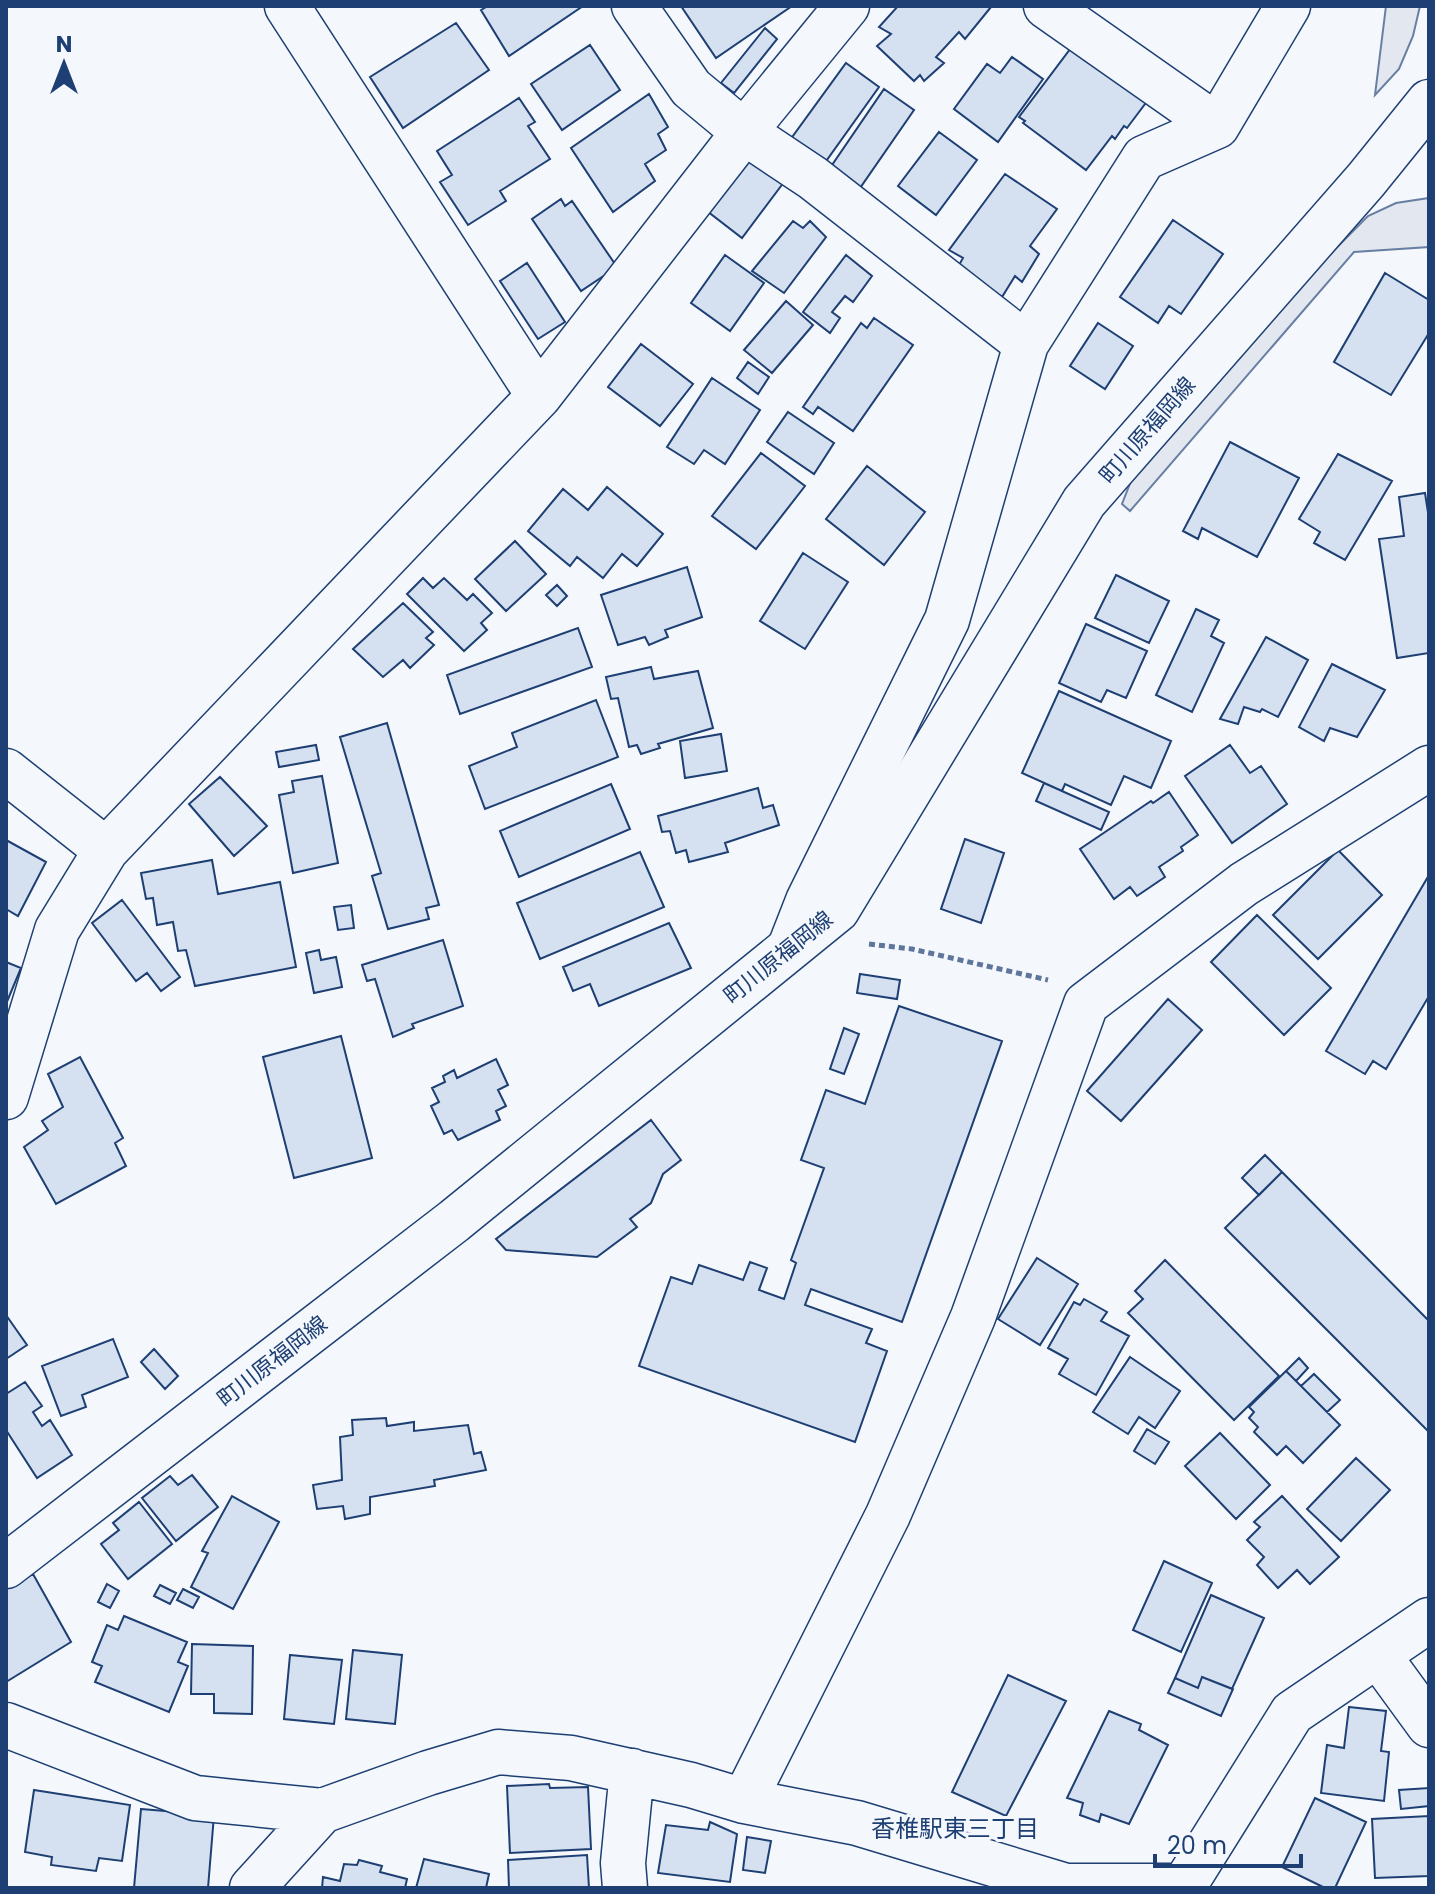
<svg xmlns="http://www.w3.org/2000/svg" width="1435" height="1894" viewBox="0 0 1435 1894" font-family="Poppins,'Noto Sans JP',sans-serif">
<rect width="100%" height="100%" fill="#f4f7fb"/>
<!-- parking -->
<path fill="#e3e8f0" stroke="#687fa3" stroke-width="2" d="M1386,6H1420L1413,36L1399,69L1375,95Z
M1429,198V247L1354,252L1130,511L1122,504L1133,476L1263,322L1368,216L1396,203Z"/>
<!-- building -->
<path fill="#d5e0f0" stroke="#1d3f73" stroke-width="2" d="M488,6H583L509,56L481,10Z
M681,6H792L716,58Z
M898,6H990L991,7L965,39L959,32L936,57L944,63L924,81L920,75L914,81L877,46L891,34L879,27Z
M456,23L489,70L403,128L370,77Z
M765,28L777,39L734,93L721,83Z
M1077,40L1151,96L1127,128L1124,126L1115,139L1112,136L1086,170L1023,123L1025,121L1019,117Z
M590,45L620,90L562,130L531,84Z
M1012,57L1043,79L998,142L954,109L987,64L1000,73Z
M846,63L879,87L824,164L790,140Z
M884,89L914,110L860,188L830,168Z
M649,94L668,127L658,134L666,150L645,164L655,181L613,212L571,148Z
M519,98L535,122L528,126L550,159L500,191L506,201L468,225L440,182L452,175L437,151Z
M939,132L977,160L936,215L898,186Z
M758,143L793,170L742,238L707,211Z
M1005,174L1057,209L1030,246L1039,254L1022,282L1015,276L1002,297L958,267L963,258L949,250Z
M561,199L565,206L572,201L617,267L581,291L532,219Z
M1173,220L1223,254L1181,314L1169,306L1158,323L1120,297Z
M793,221L803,228L810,221L826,237L784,293L752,271Z
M725,255L764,283L730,331L691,303Z
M846,255L872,276L853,302L845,296L832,312L840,318L830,333L803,312Z
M527,263L565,322L538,339L500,281Z
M1385,273L1429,300V333L1391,395L1334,362Z
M786,301L813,325L772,373L744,350Z
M874,318L913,345L853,431L818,407L813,414L803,407L861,323L867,328Z
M1098,323L1133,346L1105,389L1070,366Z
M641,344L693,384L660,426L608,387Z
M748,362L769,377L758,394L737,378Z
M712,378L760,410L725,464L704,450L694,464L667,447Z
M788,412L834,443L814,474L767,442Z
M1230,442L1299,478L1257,557L1202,528L1198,539L1183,531Z
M761,453L805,486L756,549L712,516Z
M1338,454L1392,481L1345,560L1314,543L1320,532L1299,519Z
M867,466L925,512L884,565L826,519Z
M607,487L663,534L637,566L622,554L603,578L577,557L570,566L528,531L563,489L588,510Z
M1425,493L1429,519V653L1397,658L1379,539L1404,536L1399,497Z
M515,541L546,574L506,611L475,579Z
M803,553L848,582L805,649L760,621Z
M687,567L702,617L665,630L668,637L649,645L645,637L618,645L601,595Z
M1116,575L1169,601L1149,643L1095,618Z
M423,578L433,588L444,578L467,600L473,594L492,613L481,623L487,630L464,651L407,594Z
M557,585L567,596L557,606L546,595Z
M403,603L433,632L426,638L434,645L410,668L403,660L383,677L353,649Z
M1196,609L1219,620L1211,636L1224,643L1192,712L1156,695Z
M1086,624L1147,651L1126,698L1107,690L1101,702L1059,683Z
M578,628L592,667L460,714L447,675Z
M1266,637L1308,660L1278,717L1262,709L1260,712L1244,707L1238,724L1220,719Z
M1332,664L1385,690L1357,737L1330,728L1324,741L1299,727Z
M651,667L654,679L698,671L713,728L658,744L660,748L641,754L637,745L629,747L618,698L611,699L606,677Z
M1059,691L1171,741L1151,788L1124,776L1111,805L1065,784L1062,791L1022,773Z
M596,700L618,757L485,809L469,766L517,747L512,733Z
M387,723L439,905L426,908L429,919L388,929L372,876L381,873L340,737Z
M721,734L727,771L685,778L680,741Z
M316,745L319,760L279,767L276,752Z
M1230,745L1250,773L1261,766L1287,804L1232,843L1185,776Z
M322,776L338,863L293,873L279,795L294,792L292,781Z
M220,777L267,826L234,856L189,804Z
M1044,783L1109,812L1101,830L1036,801Z
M611,784L630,829L519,877L500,831Z
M758,788L763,808L773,805L779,825L725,843L728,852L689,862L686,850L676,853L670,831L662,832L658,816Z
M1169,792L1198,835L1181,847L1183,851L1159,867L1165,877L1137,896L1130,887L1114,899L1080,849L1151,801L1153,803Z
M965,839L1004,853L981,923L941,909Z
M6,840L46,862L18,916L6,909Z
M1338,850L1382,895L1318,959L1273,915Z
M640,852L664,907L540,959L517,903Z
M212,860L218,894L280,882L296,967L195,986L186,950L178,951L173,922L157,925L153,898L146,899L141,873Z
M1429,875V996L1386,1069L1373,1061L1365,1074L1326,1051Z
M122,900L180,977L161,991L147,973L136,981L92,923Z
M351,905L354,928L338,930L334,907Z
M1257,915L1331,988L1284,1035L1211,962Z
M669,923L691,968L599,1006L590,984L573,991L563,967Z
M443,940L463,1006L412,1024L414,1028L393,1037L375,979L367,981L362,965Z
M319,950L321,960L336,957L342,987L314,993L306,953Z
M6,962L21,968L6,1004Z
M860,974L900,980L897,999L857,993Z
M1168,999L1202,1030L1121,1121L1087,1091Z
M899,1006L1002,1041L902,1322L811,1289L805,1305L872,1329L866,1343L887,1351L855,1442L639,1366L671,1277L692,1284L699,1265L743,1280L750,1262L767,1268L759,1290L784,1299L796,1263L791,1260L824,1168L801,1160L826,1090L865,1104Z
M844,1028L859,1034L844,1074L830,1069Z
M341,1036L372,1158L294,1178L263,1057Z
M80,1057L123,1138L115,1143L126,1166L56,1204L24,1147L48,1130L42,1121L63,1107L48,1074Z
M496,1059L508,1085L498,1090L506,1106L496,1111L500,1120L458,1140L452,1130L444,1134L431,1106L439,1102L432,1088L445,1082L443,1076L454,1070L457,1078Z
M651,1120L681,1160L663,1174L651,1203L630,1219L637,1227L597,1257L506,1250L496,1239Z
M1265,1155L1282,1172L1259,1195L1242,1178Z
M1282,1172L1429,1321V1432L1225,1228Z
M1037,1258L1078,1284L1040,1345L998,1319Z
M1165,1260L1279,1376L1234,1420L1128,1313L1143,1299L1135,1291Z
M1084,1299L1107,1312L1101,1321L1129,1336L1096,1395L1059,1374L1068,1359L1048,1348L1074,1302L1080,1305Z
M6,1315L27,1345L6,1359Z
M113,1339L128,1377L82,1395L86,1407L61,1416L42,1366Z
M154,1349L178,1376L165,1389L141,1362Z
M1130,1357L1180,1391L1155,1428L1139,1417L1128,1434L1093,1412Z
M1299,1358L1308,1368L1296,1381L1286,1371Z
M1286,1371L1340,1425L1303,1463L1286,1446L1277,1455L1254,1432L1258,1427L1249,1418L1254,1412L1249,1407Z
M1314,1374L1340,1400L1327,1412L1301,1386Z
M25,1382L42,1406L33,1412L42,1426L50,1420L72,1455L37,1478L6,1430V1394Z
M386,1418L387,1426L414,1422V1431L468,1425L474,1454L481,1452L486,1470L434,1480L435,1486L370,1497V1514L345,1519L343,1506L317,1509L313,1485L342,1480L340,1437L353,1435L352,1420Z
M1147,1429L1169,1442L1155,1464L1134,1451Z
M1220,1433L1270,1485L1236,1519L1185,1466Z
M1356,1458L1390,1490L1341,1541L1307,1509Z
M192,1475L218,1507L176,1541L142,1498L170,1476L178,1485Z
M232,1496L279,1522L233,1609L191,1587L208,1553L202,1551Z
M1282,1496L1339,1557L1310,1584L1297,1570L1278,1588L1257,1565L1264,1557L1247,1540L1260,1527L1254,1522Z
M139,1502L172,1544L128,1579L101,1544L119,1530L113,1523Z
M1164,1561L1212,1583L1181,1652L1133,1630Z
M33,1574L71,1642L6,1682V1589Z
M107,1584L119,1591L110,1608L98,1602Z
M160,1585L176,1593L170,1604L154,1596Z
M183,1589L199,1597L193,1608L177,1600Z
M1211,1595L1264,1618L1232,1689L1202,1677L1198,1688L1175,1678Z
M124,1616L187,1642L178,1662L188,1666L169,1712L95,1682L102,1666L92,1662L107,1625L118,1630Z
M192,1644L253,1646L252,1714L214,1713V1694H191Z
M353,1650L402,1655L395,1724L346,1719Z
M290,1655L342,1660L334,1724L284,1719Z
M1008,1675L1066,1701L1006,1816L952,1792Z
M1202,1677L1233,1689L1221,1716L1168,1693L1175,1678L1198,1688Z
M1349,1707L1386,1711L1381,1751L1389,1752L1384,1801L1321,1793L1327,1745L1344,1748Z
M1109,1711L1141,1724L1139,1730L1168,1745L1129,1824L1101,1814L1099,1822L1080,1815L1083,1803L1067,1798Z
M549,1784L550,1788L588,1787L591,1849L510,1853L507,1786Z
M1429,1788V1806L1401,1809L1399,1790Z
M34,1790L130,1805L122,1861L99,1858L96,1871L51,1865L52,1857L25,1852Z
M1315,1798L1366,1822L1335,1888H1325L1282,1867Z
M141,1809L214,1815L208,1888H134Z
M1429,1816V1876L1375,1878L1372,1819Z
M710,1822L737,1834L730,1882L658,1873L666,1825L708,1830Z
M747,1837L771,1841L765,1873L743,1870Z
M587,1855L589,1888H509L508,1860Z
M424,1859L489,1874L486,1888H416Z
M359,1860L382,1866L380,1872L407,1879L405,1888H322L323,1877L340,1881L344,1864L357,1865Z"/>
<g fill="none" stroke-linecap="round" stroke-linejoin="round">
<!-- street casing -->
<g stroke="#1d3f73" stroke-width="47">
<path id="street" d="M287,6L539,396
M634,6L691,88L744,132L813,178L1026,344
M1046,6L1217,126
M6,771L106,850
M790,947L808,901L947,620L1026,344L1144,158L1217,126L1288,6
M6,1097L57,930L106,850L539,396L744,132L847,6
M1378,1655L1429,1725
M6,1725L195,1798L322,1811L428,1773L498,1752L571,1758L691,1785L744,1801L857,1823L1066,1886H1184
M744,1801L888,1515L973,1317L1086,1004L1244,884L1429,768
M1184,1886L1292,1713L1429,1620
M252,1888L322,1811
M625,1888L623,1863L632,1771"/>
</g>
<!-- secondary casing -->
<g stroke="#1d3f73" stroke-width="47">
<path id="secondary" d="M6,1566L454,1221L837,910L1084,502L1366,180L1429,102"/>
</g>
<!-- path -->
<path stroke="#5e769c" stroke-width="5" stroke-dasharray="6 4" stroke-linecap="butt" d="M869,944L912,949L1048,980"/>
<!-- street -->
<use href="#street" stroke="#f4f7fb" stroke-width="44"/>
<!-- secondary -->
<use href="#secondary" stroke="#f4f7fb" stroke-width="44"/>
</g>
<g text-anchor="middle" stroke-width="6" stroke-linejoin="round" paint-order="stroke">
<!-- street labels -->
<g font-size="22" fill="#1d3f73" stroke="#f4f7fb">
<text transform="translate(1147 430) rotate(-49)" y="8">町川原福岡線</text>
<text transform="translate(778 957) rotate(-39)" y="8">町川原福岡線</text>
<text transform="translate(272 1361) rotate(-38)" y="8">町川原福岡線</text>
</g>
<!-- neighbourhood labels -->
<g font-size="24" fill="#1d3f73" stroke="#f4f7fb">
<text x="955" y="1837">香椎駅東三丁目</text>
</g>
</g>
<!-- border -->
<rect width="1435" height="1894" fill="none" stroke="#1d3f73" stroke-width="16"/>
<!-- north arrow -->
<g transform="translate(64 64)" stroke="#f4f7fb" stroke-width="6" paint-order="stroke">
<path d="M0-6L14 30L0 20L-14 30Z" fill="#1d3f73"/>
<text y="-12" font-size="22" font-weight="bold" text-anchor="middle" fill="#1d3f73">N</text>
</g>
<!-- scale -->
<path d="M1155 1854v12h146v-12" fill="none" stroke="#1d3f73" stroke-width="4"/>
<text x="1167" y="1854" font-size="24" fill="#1d3f73" stroke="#f4f7fb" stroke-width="6" paint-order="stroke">20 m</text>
</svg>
